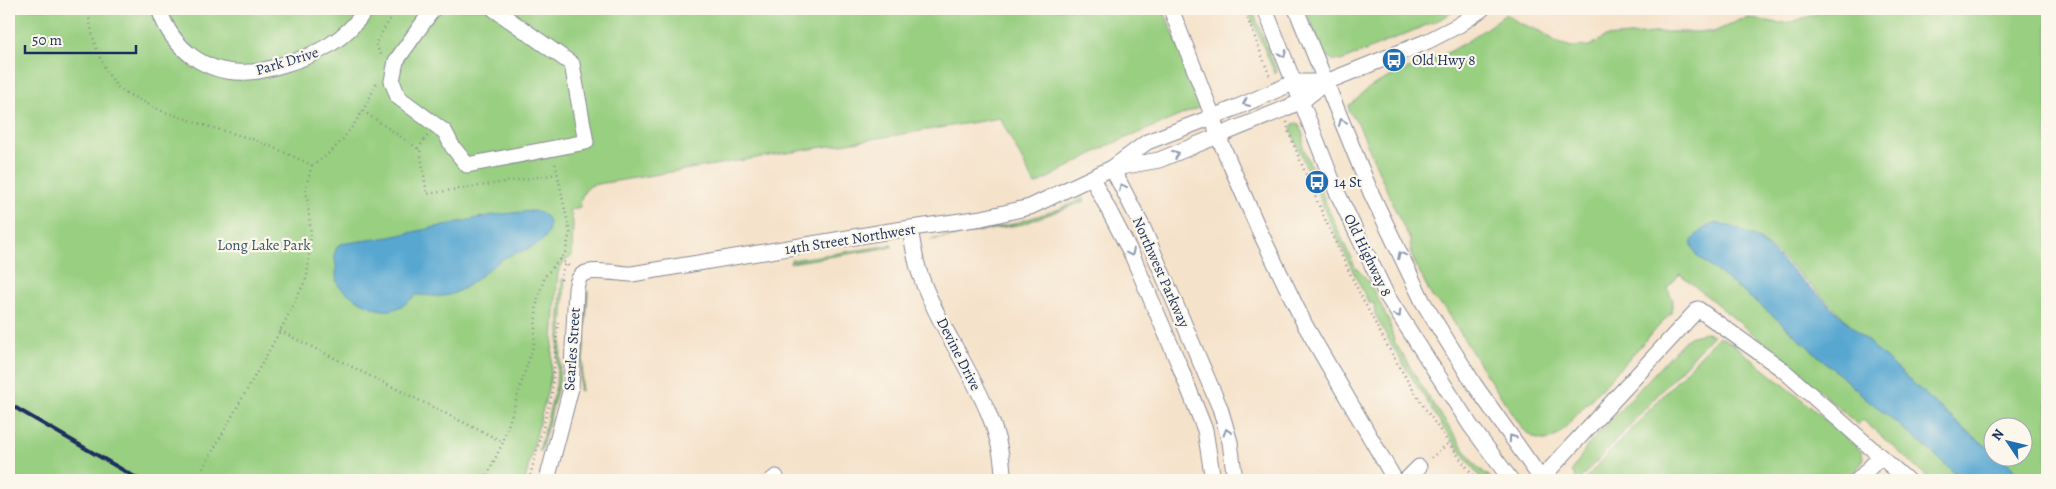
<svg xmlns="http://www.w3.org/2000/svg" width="2056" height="489" viewBox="0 0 2056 489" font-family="Alegreya,serif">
<rect width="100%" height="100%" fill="#fbf7ec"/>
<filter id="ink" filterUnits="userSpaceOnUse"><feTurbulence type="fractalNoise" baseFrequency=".02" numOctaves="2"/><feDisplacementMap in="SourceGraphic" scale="10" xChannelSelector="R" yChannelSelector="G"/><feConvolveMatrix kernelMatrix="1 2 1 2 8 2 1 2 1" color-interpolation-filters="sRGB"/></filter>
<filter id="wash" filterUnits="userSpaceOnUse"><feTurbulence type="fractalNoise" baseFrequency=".0096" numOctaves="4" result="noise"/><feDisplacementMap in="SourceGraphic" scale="20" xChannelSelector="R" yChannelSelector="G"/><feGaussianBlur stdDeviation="1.12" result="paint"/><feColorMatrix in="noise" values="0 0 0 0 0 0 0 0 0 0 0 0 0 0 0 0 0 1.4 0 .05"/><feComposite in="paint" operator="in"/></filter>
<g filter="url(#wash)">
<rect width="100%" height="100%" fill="#f5e2ca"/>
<!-- green -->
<path fill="#99cf81" stroke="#5a7f70" d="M9,9H1163L1203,106L1107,146L1035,185L1000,118L592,185C583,191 581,196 580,207L570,210L573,222L572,256L564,262L558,272L550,381L525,480H9Z
M1247,9H1252L1277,72L1275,74Z
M1305,9H1457L1443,18L1341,61L1333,60L1325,55Z
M1832,9H2047V480H2027L2001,457L2024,456V426H1994L1993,451C1937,410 1887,360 1838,312C1811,286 1784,257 1753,235L1697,256L1770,313L1866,398L1933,453L1962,480H1931L1863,420L1858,425L1785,360L1680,274L1667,288L1673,300L1671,313L1558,435C1545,444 1533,440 1523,429L1483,370L1445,308L1432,297L1412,257L1410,240L1394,207L1358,123L1349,111V105C1355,103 1363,91 1372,86C1398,72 1425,63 1451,51C1471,40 1488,27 1506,14L1519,23L1542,32L1558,43L1572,47L1590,46L1605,37L1666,32H1714L1740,20L1750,18L1778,23L1792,22Z
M1298,123L1303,134V147L1331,215L1355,267L1368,280L1389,321L1394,341L1433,404L1476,466L1490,477V480H1482L1445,430L1392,346L1375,314L1374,303H1369C1340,247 1315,189 1291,130L1293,124Z
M1084,198L1085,201L1023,224L930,240L1013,224L1059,209Z
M892,245V247L790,263L791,260Z
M562,279H565L559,383L541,451H539L556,385Z
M587,290L588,292L581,391L579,390Z
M1706,333L1713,335L1579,480H1577L1572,471L1588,445L1684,341L1692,336Z
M1719,336L1733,344L1806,403L1861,451L1863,457L1861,464L1847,480H1584Z"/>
<!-- water -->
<path fill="#58a7d1" stroke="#3a6b98" d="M532,211C539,212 548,214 549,223C551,249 515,250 501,260C486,270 473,284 457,292C444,299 430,295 416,295C393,317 379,313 353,297C348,293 342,290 338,285C335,279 337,272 336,265C334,257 333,251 340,244L390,237L492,215Z
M1716,223C1735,226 1749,233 1764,244L1880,353L1968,433L1993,451L1994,456L2001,457L2027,480H1962L1933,453L1866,398L1770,313L1697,256L1691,243C1697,232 1705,227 1716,223Z"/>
</g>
<g filter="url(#ink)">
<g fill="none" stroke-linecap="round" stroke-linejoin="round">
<!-- minor casing -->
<g stroke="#888894" stroke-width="17">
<path id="minor" d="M159,9C172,49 206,75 249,72C260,72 272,68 282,65C317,55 346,40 366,9
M433,9L396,61L392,81L398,97L445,132L452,146L467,165L586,142L572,64L494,9
M1171,9L1213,117L1218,136L1259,230L1305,325L1395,480
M1265,9L1336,190L1387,296L1470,425L1511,480
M1296,9L1371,193L1423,302L1474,384L1542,480
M1112,168L1143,228L1220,408L1230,442L1235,480
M1115,168L1159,160L1284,109L1302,101L1326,82L1428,41L1459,25L1482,9
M1092,178L1132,255L1178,362L1205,430L1213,480
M910,229C913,244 915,262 921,277C944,342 1004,409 1003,480
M547,480L571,388L576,289C577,284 577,279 582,275C589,268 622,274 632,274L890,231L982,218L1030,207L1112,168L1147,142L1233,109L1295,82H1326
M772,480L776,477
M1406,480L1419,467
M1540,480L1698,309L1782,369L1907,480
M1858,480L1880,457"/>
</g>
<!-- path -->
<path stroke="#888894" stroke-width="2.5" stroke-dasharray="1 4" stroke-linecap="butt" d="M87,9L95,45L106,71L117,87L126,93L162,111L207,126L259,141L312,165C340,151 366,110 377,81
M381,9L391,18L375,44L382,56
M1244,9L1270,77
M363,111L420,150L427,194L557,174
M1287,122L1289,133C1338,255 1393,376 1477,480
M418,149L427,136
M560,259L570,267
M561,280L562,271L566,264
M280,331L503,442
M1431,458L1449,443
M200,480L197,479L280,331L307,277L311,235L306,187L312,165
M485,480L503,442L534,343L537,301L545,276L565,253L570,233L555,162
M529,480L552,394L558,322"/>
<!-- minor -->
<use href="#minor" stroke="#fff" stroke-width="15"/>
<!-- rail -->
<path stroke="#1b2f5e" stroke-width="4" d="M9,404L140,480"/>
</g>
<!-- one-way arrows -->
<defs><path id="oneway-chevron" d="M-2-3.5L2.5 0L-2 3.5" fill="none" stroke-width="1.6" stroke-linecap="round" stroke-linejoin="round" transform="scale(1.25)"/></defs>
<g stroke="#8d97ae">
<use href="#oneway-chevron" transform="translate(1283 54) rotate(68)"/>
<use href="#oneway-chevron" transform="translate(1246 103) rotate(156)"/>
<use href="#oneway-chevron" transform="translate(1342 122) rotate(-112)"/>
<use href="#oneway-chevron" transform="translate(1176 154) rotate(-23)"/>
<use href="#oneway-chevron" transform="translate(1122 187) rotate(-118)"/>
<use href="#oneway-chevron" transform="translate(1131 253) rotate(64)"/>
<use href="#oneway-chevron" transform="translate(1401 255) rotate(-116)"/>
<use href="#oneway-chevron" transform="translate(1398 314) rotate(58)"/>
<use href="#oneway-chevron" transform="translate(1227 432) rotate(-107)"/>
<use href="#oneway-chevron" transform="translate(1512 438) rotate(-125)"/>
</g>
</g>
<!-- icons -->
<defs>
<g id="bus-disc" transform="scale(1.25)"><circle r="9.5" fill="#1f6fb2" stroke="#fbf7ec"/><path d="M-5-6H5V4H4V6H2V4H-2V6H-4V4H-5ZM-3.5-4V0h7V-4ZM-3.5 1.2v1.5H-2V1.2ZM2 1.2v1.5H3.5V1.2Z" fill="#fff"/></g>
</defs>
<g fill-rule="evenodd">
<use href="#bus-disc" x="1394" y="60"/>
<use href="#bus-disc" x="1317" y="182"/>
</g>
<g text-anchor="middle" stroke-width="4.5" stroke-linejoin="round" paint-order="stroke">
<!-- poi labels -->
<g font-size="15" fill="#1b2f5e" stroke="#fbf7ec" text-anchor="start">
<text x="1412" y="65">Old Hwy 8</text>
<text x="1334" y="187">14 St</text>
</g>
<!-- street labels -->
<g font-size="15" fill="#1b2f5e" stroke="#fbf7ec">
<text transform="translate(287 61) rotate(-17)" y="5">Park Drive</text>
<text transform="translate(850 239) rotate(-9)" y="5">14th Street Northwest</text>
<text transform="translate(1368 255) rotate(64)" y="5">Old Highway 8</text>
<text transform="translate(1161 272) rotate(66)" y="5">Northwest Parkway</text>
<text transform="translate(572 349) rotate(-86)" y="5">Searles Street</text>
<text transform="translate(959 354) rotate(63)" y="5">Devine Drive</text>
</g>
<!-- park labels -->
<g font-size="15" fill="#3a5767" stroke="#fbf7ec">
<text x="264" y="250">Long Lake Park</text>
</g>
</g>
<!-- margin -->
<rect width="2056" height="489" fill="none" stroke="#fbf7ec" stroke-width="30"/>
<!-- north arrow -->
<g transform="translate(2008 442) rotate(305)"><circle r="24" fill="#fbf7ec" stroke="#a1a7b3"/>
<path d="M0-4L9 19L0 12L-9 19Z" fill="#1f6fb2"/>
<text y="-8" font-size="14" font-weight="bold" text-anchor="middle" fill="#1b2f5e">N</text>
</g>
<!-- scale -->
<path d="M25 45v8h111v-8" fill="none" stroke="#1b2f5e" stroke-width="2.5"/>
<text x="32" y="45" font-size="15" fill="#1b2f5e" stroke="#fbf7ec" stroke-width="4" paint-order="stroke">50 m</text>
</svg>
